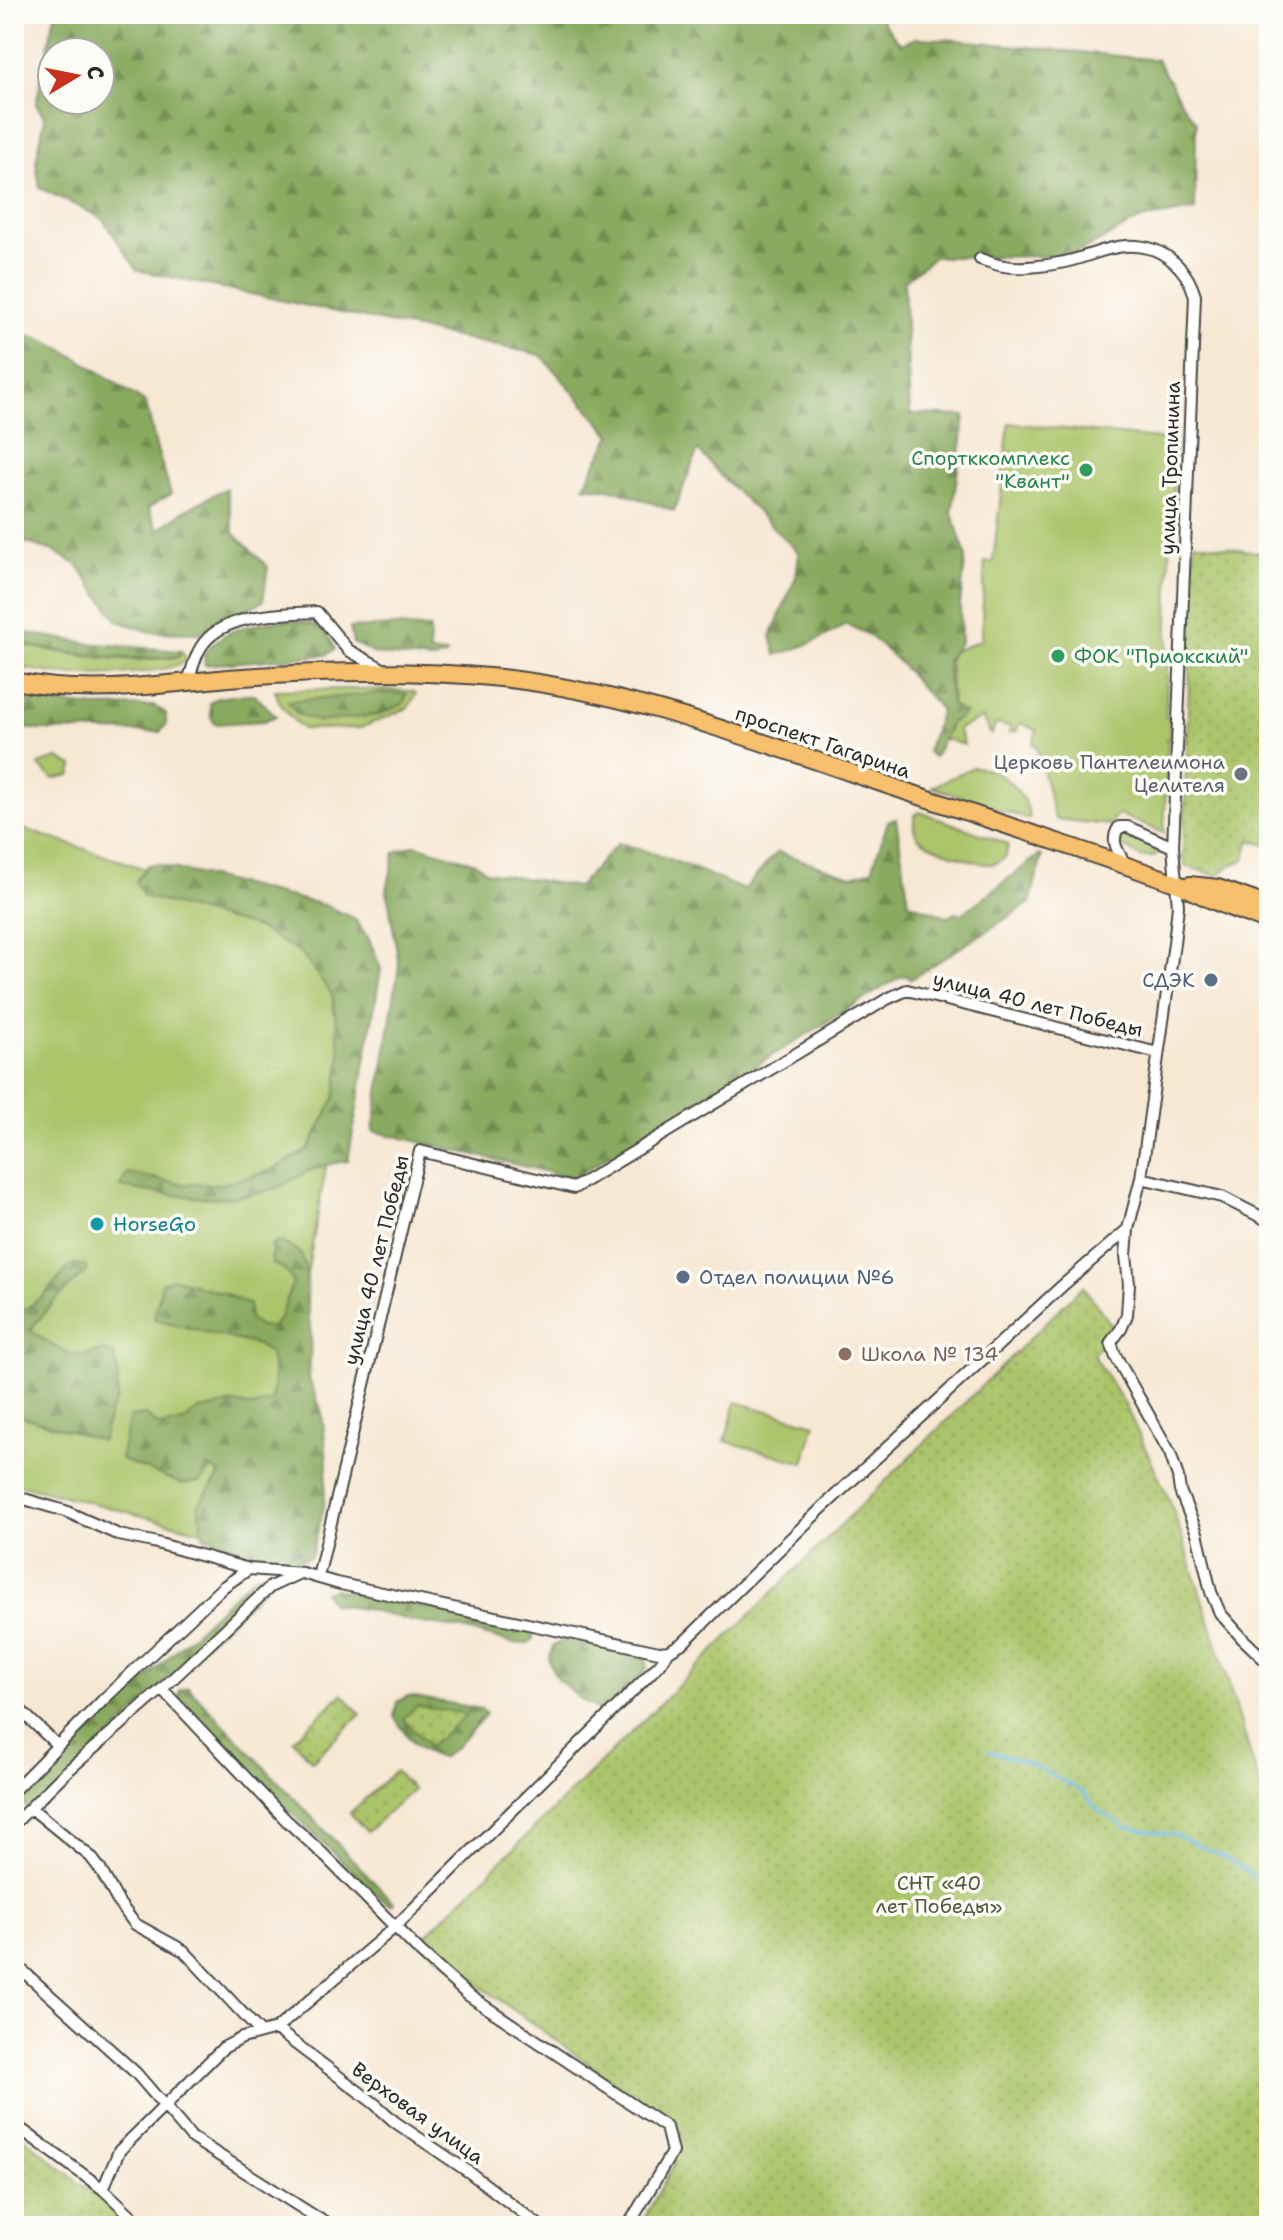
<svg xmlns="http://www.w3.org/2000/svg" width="1283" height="2240" viewBox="0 0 1283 2240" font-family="'Shantell Sans',sans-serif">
<defs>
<pattern id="forest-firs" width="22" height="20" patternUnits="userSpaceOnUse" patternTransform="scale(2)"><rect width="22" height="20" fill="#89aa5f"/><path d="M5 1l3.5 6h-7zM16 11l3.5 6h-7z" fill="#708b4f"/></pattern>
<pattern id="park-dots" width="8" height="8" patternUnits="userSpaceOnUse" patternTransform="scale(2)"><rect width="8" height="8" fill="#acc56b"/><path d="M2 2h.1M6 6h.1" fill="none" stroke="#94a95d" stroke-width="1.8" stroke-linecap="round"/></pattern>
</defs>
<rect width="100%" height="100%" fill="#fdfcf7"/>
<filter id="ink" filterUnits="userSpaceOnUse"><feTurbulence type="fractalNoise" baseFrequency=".0125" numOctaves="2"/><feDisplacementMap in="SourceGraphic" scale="16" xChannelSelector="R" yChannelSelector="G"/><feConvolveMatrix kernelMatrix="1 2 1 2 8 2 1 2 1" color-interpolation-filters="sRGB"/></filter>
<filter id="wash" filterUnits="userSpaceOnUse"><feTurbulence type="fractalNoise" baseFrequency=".006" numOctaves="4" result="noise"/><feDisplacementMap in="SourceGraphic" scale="32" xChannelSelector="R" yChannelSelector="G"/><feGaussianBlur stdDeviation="1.8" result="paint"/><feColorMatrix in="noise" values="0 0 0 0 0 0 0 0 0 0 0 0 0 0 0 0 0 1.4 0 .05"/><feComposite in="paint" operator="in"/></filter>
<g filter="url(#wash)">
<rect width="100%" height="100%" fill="#f7e8d4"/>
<!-- grass -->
<path fill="#acc56b" stroke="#6c784b" stroke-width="2" d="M1009,423L1176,441L1169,575L1166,717H1170V738L1166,739L1168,742L1164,833L1120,815L1113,819L1109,825L1055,819L1036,745L1033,744L1037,730L1020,723L1016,732L1013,731L1011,733L1009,732L1011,727L996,724L991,735L982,718L958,729L964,745L935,736L952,707L949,653L981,640L985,562H993Z
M14,644C67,654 124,665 179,657L181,651L187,659C175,674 99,675 77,675C56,675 34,670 14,666Z
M353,689L413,691L416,694L408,708L360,728L303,729C291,718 279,706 275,690Z
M58,758L73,766L71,775L53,779L39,766L41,763Z
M973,767C1000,767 1025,792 1030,817L1027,819L932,787Z
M920,812L1008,844L1006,856C1001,861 997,864 990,864C979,865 927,846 919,838C913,832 913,823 915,815Z
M14,826L366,941L259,1546L14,1483Z
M1122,832L1157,846L1160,850L1154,857H1141L1120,845L1117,836Z
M736,1402L815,1424L804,1463L725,1441Z"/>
<!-- forest -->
<path fill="url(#forest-firs)" stroke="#5a6a45" stroke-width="2" fill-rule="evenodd" d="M55,14H880L884,24L901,44L916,38L959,40L1157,60L1182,104L1196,122L1195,210L1141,219L1071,256L934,257L904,281L910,414L965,416L952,513L966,556L960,604L961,641L947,660L951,705L965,713L951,723L934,757L927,752L941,710L897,660L869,635L846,624C824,639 802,648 776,655L771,636L796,577L799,553L724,479L698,450L674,511L616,490L584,486L611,435L541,355L137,270L102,218L40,188L36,162L45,118L36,104ZM52,52H100V100H52Z
M14,332C55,337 110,380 146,403L156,446L171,494L148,508L158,530L182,512L226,488L234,533L268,567L263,601L200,633L151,632L118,621L77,565L51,550L14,539Z
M281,620C306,620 325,623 335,649L326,655L205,665L204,654C223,628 251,624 281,620Z
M397,626L430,629L429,652L447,654L446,656L433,660L375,654L353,643L350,628Z
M14,631L87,643L181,651L178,656C123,663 68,653 14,643Z
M383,693L407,694L403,704L378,715L319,722L296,713L288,701Z
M247,694H254L276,716L264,721L215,724L211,717L210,703L217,698Z
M14,699L97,707L154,706L166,713V725L160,732L38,730L14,726Z
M896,819L909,903L949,917L954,913L962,914L1039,855L1042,856L1030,903L911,979L906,975L900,977L573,1178L373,1131L399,965L387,890L395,852L415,845L476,863L487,872L578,887L618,843C662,854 703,872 744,890L777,852L852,876L872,870L888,821Z
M156,864L324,905L354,918L369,939L381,969L348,1161C333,1163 320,1166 306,1172C297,1177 288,1183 279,1187C227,1207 172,1195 120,1187L127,1173L182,1184H221L270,1171L308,1150L335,1098L341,1057L332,995L301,953L257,928L143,896L136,881L148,865Z
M282,1242L301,1254L307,1275V1304L311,1334L309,1379L322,1412L327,1461L324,1507L311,1556C285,1567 276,1562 251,1552C235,1546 219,1541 203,1536L198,1505L220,1475L212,1468L200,1482L181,1484L120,1459L130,1417L146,1415L159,1426L184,1422L196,1411L234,1403L253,1407L272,1400L274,1377L270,1353L257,1345L154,1319L162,1283L173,1278L226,1294L249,1305V1318L260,1327H272L280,1318L293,1282L284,1269L272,1263L271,1244Z
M72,1264L86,1266V1272L56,1299L30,1330C44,1340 64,1356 83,1355C100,1354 96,1347 115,1355L118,1371L117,1399L109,1414L102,1441L14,1414V1317L42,1297Z
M256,1574H268L276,1578L162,1684L64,1786L34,1813L18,1801Z
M334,1589L533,1629V1639L527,1644L511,1643L463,1629L416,1622L370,1610L332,1604L324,1592Z
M566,1640L609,1648L646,1658L647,1669L620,1695L600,1710C584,1704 549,1677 549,1658C549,1657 553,1647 554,1645Z
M188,1687L394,1903L391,1905L384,1901L277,1799L179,1698L180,1690Z
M409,1696L481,1709L486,1714L455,1748L441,1758C413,1749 409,1740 394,1716L397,1702Z"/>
<!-- park -->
<path fill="url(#park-dots)" stroke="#6c784b" stroke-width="2" d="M1194,542L1269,554V846L1250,840L1244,860L1230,865L1218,876L1185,866L1183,857Z
M1083,1286L1115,1330L1093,1354L1124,1403L1170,1501L1214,1635L1269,1815V2226H640L673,2166L681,2132L671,2123L419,1942Z
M342,1694L361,1714L312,1761L293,1740Z
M417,1706L460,1713L465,1716L429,1746L403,1719Z
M395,1771L413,1790L367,1832L350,1813Z
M14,2129L131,2226H14Z"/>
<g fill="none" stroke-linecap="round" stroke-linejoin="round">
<!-- stream -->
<path stroke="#69b8e4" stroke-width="3" d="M989,1751L1029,1763L1083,1792L1099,1811L1126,1827L1176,1835L1226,1858L1269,1886"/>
</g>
</g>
<g filter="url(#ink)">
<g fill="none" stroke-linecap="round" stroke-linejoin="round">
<!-- street casing -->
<g stroke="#4a4744" stroke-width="14">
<path id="street" d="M188,682C192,670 194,658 201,647C222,613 282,614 317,612L348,650L381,668
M1126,866C1119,852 1109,842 1119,827H1128L1173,847
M1141,1178L1222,1197L1269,1221
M1128,1229L1126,1255L1129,1284L1127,1315L1121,1329L1111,1342L1115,1355L1170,1453L1178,1477L1180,1491L1197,1533L1211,1592L1220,1613L1243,1639L1269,1664
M14,1496L65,1511L119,1535L153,1542L249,1569L302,1573L336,1583L659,1652L669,1651
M318,1577L420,1151L574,1188L887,999L907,990L1158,1053
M162,1689L286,1820L323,1854L421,1953L468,1995L666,2127L672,2152L628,2226
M14,1704L58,1746
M14,1790L106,1697L223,1587L249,1569
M31,1808L91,1857L100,1869L119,1903L135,1924L184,1951L261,2033
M14,1824L64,1774L162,1689L270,1587L300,1573
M14,1963L136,2073L192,2138L330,2226
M276,2029L375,2104L395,2122L469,2172L540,2226
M14,2124L103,2189L142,2226
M103,2189L119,2151L223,2048L242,2038L276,2029L395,1927L660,1664L669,1651L684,1642L823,1507L1062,1286L1128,1229L1141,1178L1174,943L1178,906L1173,847L1195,296C1186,265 1160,244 1126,246C1103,247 1082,260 1059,263C1045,266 1018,269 1004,266C996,265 987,261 980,259"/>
</g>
<!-- primary casing -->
<g stroke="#4a4744" stroke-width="20">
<path id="primary" d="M14,681C89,696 153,685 228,678C318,671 411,669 501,678C622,691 738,734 852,773C959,810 1066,844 1173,882C1187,887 1200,895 1214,901C1232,909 1251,915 1269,922
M1190,885L1218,888L1269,906"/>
</g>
<!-- street -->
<use href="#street" stroke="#fff" stroke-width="10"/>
<!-- primary -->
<use href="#primary" stroke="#f8bf6c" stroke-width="16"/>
</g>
</g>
<!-- markers -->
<g fill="#2e9e5b" stroke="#fdfcf7" stroke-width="3">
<circle cx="1086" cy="470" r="8"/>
<circle cx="1058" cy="656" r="8"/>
</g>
<circle fill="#6b7280" stroke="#fdfcf7" stroke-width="3" cx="1241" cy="774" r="8"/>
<g fill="#5c6f8a" stroke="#fdfcf7" stroke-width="3">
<circle cx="1211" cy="980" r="8"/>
<circle cx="683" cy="1277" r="8"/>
</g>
<circle fill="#0f9aa8" stroke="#fdfcf7" stroke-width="3" cx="97" cy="1224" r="8"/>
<circle fill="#8d6e63" stroke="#fdfcf7" stroke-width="3" cx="845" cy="1354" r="8"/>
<g text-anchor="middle" stroke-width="7" stroke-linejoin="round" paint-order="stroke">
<!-- leisure labels -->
<g font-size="20" fill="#27864d" stroke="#fdfcf7" text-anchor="end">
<text x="1070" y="465">Спортккомплекс<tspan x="1070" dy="23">"Квант"</tspan></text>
<text x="1074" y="663" text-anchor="start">ФОК "Приокский"</text>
</g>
<!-- street labels -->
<g font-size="20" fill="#2b2b2b" stroke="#fdfcf7">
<text transform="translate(1170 468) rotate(-88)" y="7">улица Тропинина</text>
<text transform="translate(823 742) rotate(19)" y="7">проспект Гагарина</text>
<text transform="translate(1038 1004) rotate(14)" y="7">улица 40 лет Победы</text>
<text transform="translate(376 1260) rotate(-76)" y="7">улица 40 лет Победы</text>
<text transform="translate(418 2113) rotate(36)" y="7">Верховая улица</text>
</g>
<!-- worship labels -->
<g font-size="20" fill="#5b616d" stroke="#fdfcf7" text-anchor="end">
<text x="1225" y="769">Церковь Пантелеимона<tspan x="1225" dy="23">Целителя</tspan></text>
</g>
<!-- service labels -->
<g font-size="20" fill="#4e5e75" stroke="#fdfcf7" text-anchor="end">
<text x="1195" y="987">СДЭК</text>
<text x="699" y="1284" text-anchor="start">Отдел полиции №6</text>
</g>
<!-- culture labels -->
<g font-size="20" fill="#0d838f" stroke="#fdfcf7" text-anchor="start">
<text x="113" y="1231">HorseGo</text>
</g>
<!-- education labels -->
<g font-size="20" fill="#785e54" stroke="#fdfcf7" text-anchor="start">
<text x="861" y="1361">Школа № 134</text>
</g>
<!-- park labels -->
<g font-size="20" fill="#52593e" stroke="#fdfcf7">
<text x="939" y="1890">СНТ «40<tspan x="939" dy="23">лет Победы»</tspan></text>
</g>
</g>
<!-- margin -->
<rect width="1283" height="2240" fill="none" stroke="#fdfcf7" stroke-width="48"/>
<!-- north arrow -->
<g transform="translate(76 76) rotate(80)"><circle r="38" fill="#fdfcf7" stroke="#a9a8a5" stroke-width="2"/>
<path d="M0-6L14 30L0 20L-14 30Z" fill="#c8321e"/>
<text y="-12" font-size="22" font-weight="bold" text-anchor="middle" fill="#2b2b2b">С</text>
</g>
</svg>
